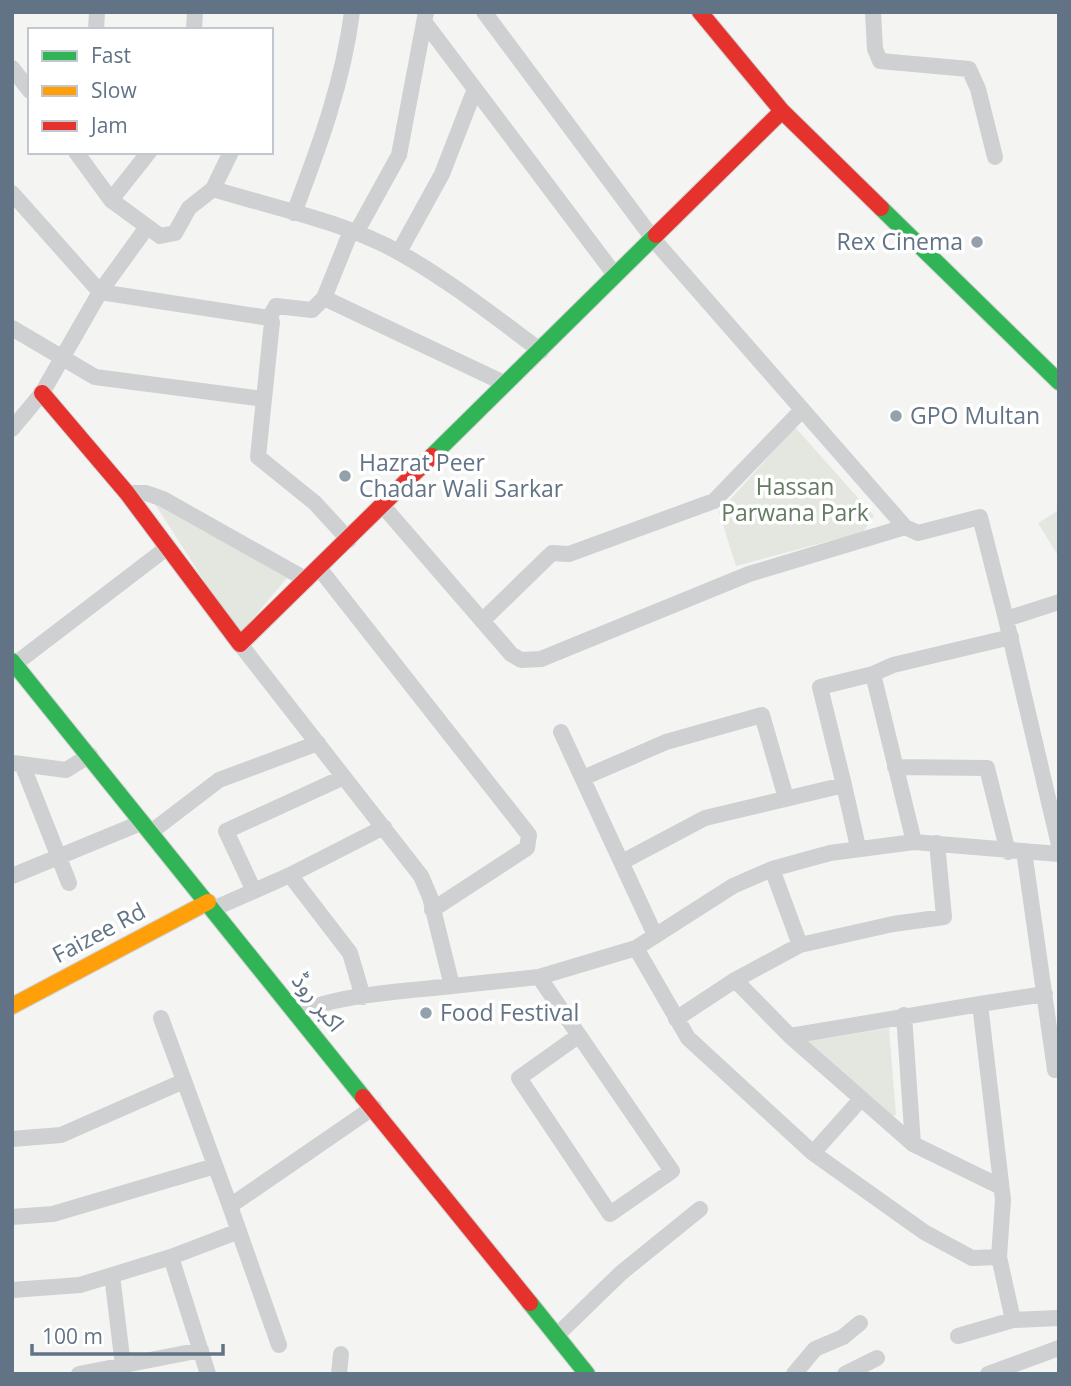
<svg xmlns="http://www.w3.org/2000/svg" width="1071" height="1386" viewBox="0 0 1071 1386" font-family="'Open Sans','Noto Sans Arabic',sans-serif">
<rect width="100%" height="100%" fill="#f4f4f2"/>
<!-- green -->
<path fill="#e3e7e0" d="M795,427L874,516L863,532L736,566L719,512Z
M153,501L287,578L239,635Z
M1059,510V557L1038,523Z
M889,1028L896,1115L886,1117L808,1041Z"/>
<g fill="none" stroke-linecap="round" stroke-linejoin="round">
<!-- fast casing -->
<g stroke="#d0d2d3" stroke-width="18">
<path id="fast" d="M881,208L1059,382
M432,456L656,235
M12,661L363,1097
M530,1303L587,1374"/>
</g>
<!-- slow casing -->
<g stroke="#d0d2d3" stroke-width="18">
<path id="slow" d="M12,1006L208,902"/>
</g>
<!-- jam casing -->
<g stroke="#d0d2d3" stroke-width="18">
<path id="jam" d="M700,12L782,111L881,208
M656,235L782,111
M42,393L127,493L240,644L432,456
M363,1097L530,1303"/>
</g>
<!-- street -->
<path stroke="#cfd0d1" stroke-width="16" d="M484,12L654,240L905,527
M873,12L875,49L880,61L969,69L978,89L995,157
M426,24L615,275
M96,30L97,12
M194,30L195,12
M12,68L30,91
M76,152L111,200L160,236L175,233L189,208L213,189
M231,152L213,189C275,208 343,221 400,253C450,281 495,317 541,351
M12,193L100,292L269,318L272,322L264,399
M111,200L149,152
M294,213C319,147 343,83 352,12
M356,233L399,155L426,12
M399,252L442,174L475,89
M324,298L351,231
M269,318L276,306L312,310L324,298L504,383
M12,328L95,377L264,399L258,457L315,503L349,540
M12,429L42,393L100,292L147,227
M127,493H146L163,499L307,580
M383,506L511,654L521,660L541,659L749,574L905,527L918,533L980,517L1006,619L1059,602
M319,568L529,835L527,848L432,910
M1006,619L1059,845
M482,621L552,553L569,554L714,501L801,411
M240,644L421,876L430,897L452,986C419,990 321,995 300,1015
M15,664L168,547
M873,674L893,665L1011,637
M561,732L655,935
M13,763L66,770L90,755
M22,764L69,883
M895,767L987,768L1008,852
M583,778L666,742L762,715L786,798
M844,785L820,687L873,674L914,842
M151,832L219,780L318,743
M937,843L944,917L893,924L800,945L735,980L790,1036L980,1004L1003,1200L999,1257
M1024,851L1055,1070
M622,862L705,818L844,785L858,847
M772,869L800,945
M290,875L350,953L363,997
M12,876L143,822
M254,891L226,831L344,777
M213,909L290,875L384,827
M636,948L688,1038L813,1153L924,1232L972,1258L999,1257L1013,1320
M539,977L672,1171L610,1214L519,1078L578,1036
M452,986L539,977L636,948L733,886L772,869L830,853L914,842L1059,854
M980,1004L1045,994
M904,1015L913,1144L1001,1187
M161,1018L230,1206
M676,1019L735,980
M790,1036L913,1144
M12,1139L61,1135L184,1081
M813,1153L861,1099
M12,1217L53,1214L215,1166
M171,1257L208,1374
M112,1275L124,1374
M12,1290L80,1285L171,1257L239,1231
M556,1336L621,1273L700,1209
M958,1336L1013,1320L1059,1318
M279,1345L230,1206L374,1107
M79,1374L201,1350
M339,1374L341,1354
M794,1374L815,1349L843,1337L860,1323
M845,1374L877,1358
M988,1374L1059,1348"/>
<!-- fast -->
<use href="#fast" stroke="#30b455" stroke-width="16"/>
<!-- slow -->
<use href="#slow" stroke="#ff9f0a" stroke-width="16"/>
<!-- jam -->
<use href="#jam" stroke="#e5322d" stroke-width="16"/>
</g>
<!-- markers -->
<g fill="#94a0ab" stroke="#fff" stroke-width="2.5">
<circle cx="977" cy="242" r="7"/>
<circle cx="896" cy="416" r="7"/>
<circle cx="345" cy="476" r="7"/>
<circle cx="426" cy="1013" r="7"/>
</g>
<g text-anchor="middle" stroke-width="7" stroke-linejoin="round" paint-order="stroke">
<!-- poi labels -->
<g font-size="23" fill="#617385" stroke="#fff" text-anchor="start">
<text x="963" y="250" text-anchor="end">Rex Cinema</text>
<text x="910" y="424">GPO Multan</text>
<text x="359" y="471">Hazrat Peer<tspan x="359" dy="26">Chadar Wali Sarkar</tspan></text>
<text x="440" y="1021">Food Festival</text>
</g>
<!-- park labels -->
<g font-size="23" fill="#647b61" stroke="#fff">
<text x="795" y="495">Hassan<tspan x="795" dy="26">Parwana Park</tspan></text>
</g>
<!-- street labels -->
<g font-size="23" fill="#617385" stroke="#fff">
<text transform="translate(99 933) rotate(-28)" y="8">Faizee Rd</text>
<text transform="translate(318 1002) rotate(51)" y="8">اکبر روڈ</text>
</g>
</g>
<!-- border -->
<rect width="1071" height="1386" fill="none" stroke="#617385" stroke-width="28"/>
<!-- legend -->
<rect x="28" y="28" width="245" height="126" fill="#ffffff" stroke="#c0c7ce" stroke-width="2"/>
<rect x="42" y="51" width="35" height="10" fill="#30b455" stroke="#c0c7ce" stroke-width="2"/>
<text x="91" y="63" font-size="21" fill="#617385">Fast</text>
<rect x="42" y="86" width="35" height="10" fill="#ff9f0a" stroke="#c0c7ce" stroke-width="2"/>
<text x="91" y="98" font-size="21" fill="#617385">Slow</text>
<rect x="42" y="121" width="35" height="10" fill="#e5322d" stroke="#c0c7ce" stroke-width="2"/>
<text x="91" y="133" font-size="21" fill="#617385">Jam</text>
<!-- scale -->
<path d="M32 1344v10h191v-10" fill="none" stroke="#617385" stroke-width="3.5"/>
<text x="42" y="1344" font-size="21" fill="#617385" stroke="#ffffff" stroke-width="5" paint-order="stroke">100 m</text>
</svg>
